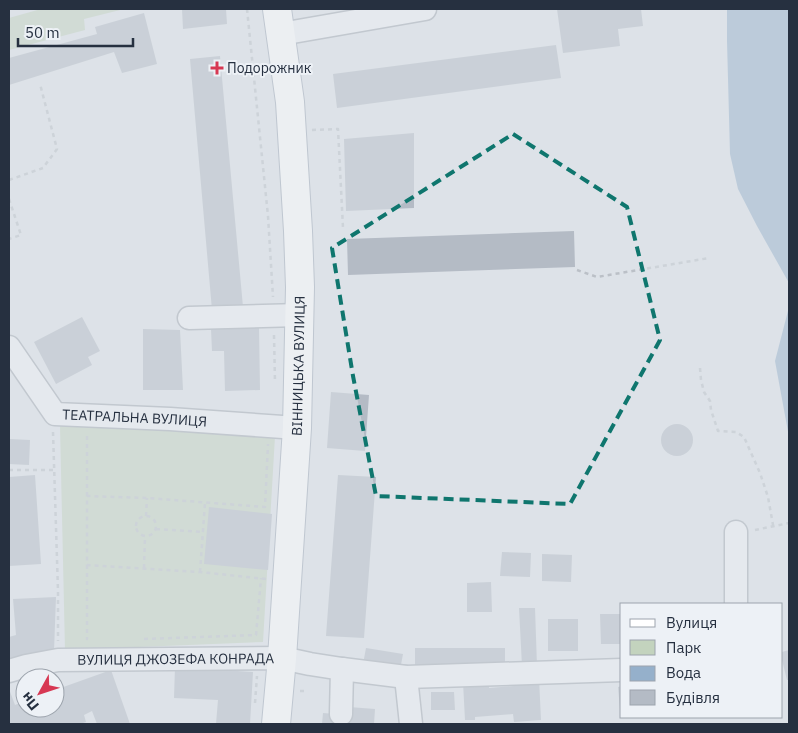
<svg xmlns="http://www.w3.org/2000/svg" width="798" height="733" viewBox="0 0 798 733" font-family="'IBM Plex Sans',sans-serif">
<rect width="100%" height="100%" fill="#dde2e8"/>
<!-- green -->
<path fill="#c3d3be" d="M41,9H124L84,19L85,30L9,50V18Z
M60,425L275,436L263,642L65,650Z"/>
<!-- water -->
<path fill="#95b0cb" d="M727,9H789V283L757,226L738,189L730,154L727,41Z
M789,307V437L775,361Z"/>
<!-- building -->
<path fill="#b4bbc5" d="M182,9H226L227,24L183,29Z
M557,9H641L643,26L618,29L620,46L563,53Z
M144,13L157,64L122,73L114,52L9,85V58L97,34L95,27Z
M556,45L561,78L337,108L333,74Z
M220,56L243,307L212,310L190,59Z
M414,133V208L346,211L344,139Z
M574,231L575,267L348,275L347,239Z
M82,317L100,351L88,357L92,365L56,384L34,342Z
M259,328L260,390L225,391L224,351H212L211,329Z
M143,329L180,330L183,390H143Z
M331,392L369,395L365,451L327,448Z
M661 440a16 16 0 1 1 32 0a16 16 0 1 1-32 0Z
M9,439L30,440L29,465L9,464Z
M35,475L41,564L9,566V477Z
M338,475L376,477L364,638L326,636Z
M209,507L272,514L268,570L204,564Z
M502,552L531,553L530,577L500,576Z
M542,554L572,555L571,582L542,581Z
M491,582L492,612H467V583Z
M56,597L54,651L9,666V637L16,635L13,599Z
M519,608H535L537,666H522Z
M600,614H622V644H601Z
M548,619H578V651H548Z
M366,648L403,654L400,670L363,664Z
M415,648H505V667H415Z
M789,650V680H787L782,660V652Z
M175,667L253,672L250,724H216L218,700L174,698Z
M111,670L130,724H97L92,711L84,715L86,722L80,724H9V689L15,705L25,701V708H55V690Z
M539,678L541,720L514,722L513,714L475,717V720H465L463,682L489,680V688L514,686L513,679Z
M622,686V709H620L618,687Z
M431,692H454L455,710H431Z
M349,707L375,709L374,724H322L323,713L348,715Z"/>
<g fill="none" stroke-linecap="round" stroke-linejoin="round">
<!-- minor casing -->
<g stroke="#a2a9b2" stroke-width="25">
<g id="minor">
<path d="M281,34L425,9"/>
<path d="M189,318L299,315"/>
<path id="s1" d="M9,347L55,414L170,419L297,428"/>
<path d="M736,532V604"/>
<path id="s2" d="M9,671L26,666L58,660L282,658L310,664L342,669L406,677L622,670"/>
<path d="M406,677L411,724"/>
<path d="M341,714L342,669"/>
</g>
</g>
<!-- major casing -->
<g stroke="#9ca6b5" stroke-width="30">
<g id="major">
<path id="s3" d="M276,724L282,658L297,428L300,287L298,231L290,102L277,9"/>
</g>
</g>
<!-- path -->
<path stroke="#bbc0c7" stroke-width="2.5" stroke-dasharray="4 4" stroke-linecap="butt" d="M247,9L268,216L273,297
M312,130L338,129L343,228
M9,180L43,168L57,149L40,84
M9,199L21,235L9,239
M577,270L597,277L709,258
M274,335L275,382
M700,368L701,380L704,392L710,401L711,410L718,431L736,432L744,437L760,473L768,497L773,525
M53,432L58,591V641
M9,470H53
M87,496V433
M136 526a10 10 0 1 1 20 0a10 10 0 1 1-20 0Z
M146,516L147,498
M156,529L202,532
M755,530L789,523
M87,565V639H88
M144,568L145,537
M200,572L205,503
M266,579L200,572L87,565V496L147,498L265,507L268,444
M144,639L256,635L261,578
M300,691H308
M255,703L257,676"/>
<!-- minor -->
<use href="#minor" stroke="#f0f2f6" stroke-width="22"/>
<!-- major -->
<use href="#major" stroke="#fff" stroke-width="28"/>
</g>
<!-- marked area -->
<path d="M0 0H798V733H0ZM513,134L627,207L660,340L570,504L376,496L353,376L332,248Z" fill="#dde2e8" fill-opacity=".55" fill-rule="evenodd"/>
<path fill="none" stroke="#0f766e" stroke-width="4" stroke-dasharray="10 6" stroke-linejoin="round" d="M513,134L627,207L660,340L570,504L376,496L353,376L332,248Z"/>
<!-- markers -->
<path fill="#d73853" stroke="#edf1f6" stroke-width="2" d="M214.5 60.5h5v5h5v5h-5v5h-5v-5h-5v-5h5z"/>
<g text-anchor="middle" stroke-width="4" stroke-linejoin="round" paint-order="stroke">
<!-- poi labels -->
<g font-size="14" fill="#263040" stroke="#edf1f6" text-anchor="start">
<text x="227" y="73">Подорожник</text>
</g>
<!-- street labels -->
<g font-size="14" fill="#263040" stroke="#edf1f6">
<text dy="5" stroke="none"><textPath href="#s3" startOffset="359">ВІННИЦЬКА ВУЛИЦЯ</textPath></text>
<text dy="5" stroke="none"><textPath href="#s1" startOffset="161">ТЕАТРАЛЬНА ВУЛИЦЯ</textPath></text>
<text dy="5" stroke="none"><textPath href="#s2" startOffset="168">ВУЛИЦЯ ДЖОЗЕФА КОНРАДА</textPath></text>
</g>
</g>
<!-- border -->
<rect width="798" height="733" fill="none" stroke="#263040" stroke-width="20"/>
<!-- legend -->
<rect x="620" y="603" width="162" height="115" fill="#edf1f6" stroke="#9da4ad"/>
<rect x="630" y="619" width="25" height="8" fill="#ffffff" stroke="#9da4ad"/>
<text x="666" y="628" font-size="15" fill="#263040">Вулиця</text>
<rect x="630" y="640" width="25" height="15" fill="#c3d3be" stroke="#9da4ad"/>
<text x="666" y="653" font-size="15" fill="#263040">Парк</text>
<rect x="630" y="666" width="25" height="15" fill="#95b0cb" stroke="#9da4ad"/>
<text x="666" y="678" font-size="15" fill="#263040">Вода</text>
<rect x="630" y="690" width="25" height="15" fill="#b4bbc5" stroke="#9da4ad"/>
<text x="666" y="703" font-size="15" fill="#263040">Будівля</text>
<!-- north arrow -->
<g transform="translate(40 693) rotate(230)"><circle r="24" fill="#edf1f6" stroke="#9da4ad"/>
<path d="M0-4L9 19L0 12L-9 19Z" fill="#d73853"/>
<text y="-8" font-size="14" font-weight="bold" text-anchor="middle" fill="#263040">Пн</text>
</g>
<!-- scale -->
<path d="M18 38v8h115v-8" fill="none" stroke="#263040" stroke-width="2.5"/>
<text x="25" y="38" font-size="15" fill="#263040" stroke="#edf1f6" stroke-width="4" paint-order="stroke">50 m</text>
</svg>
